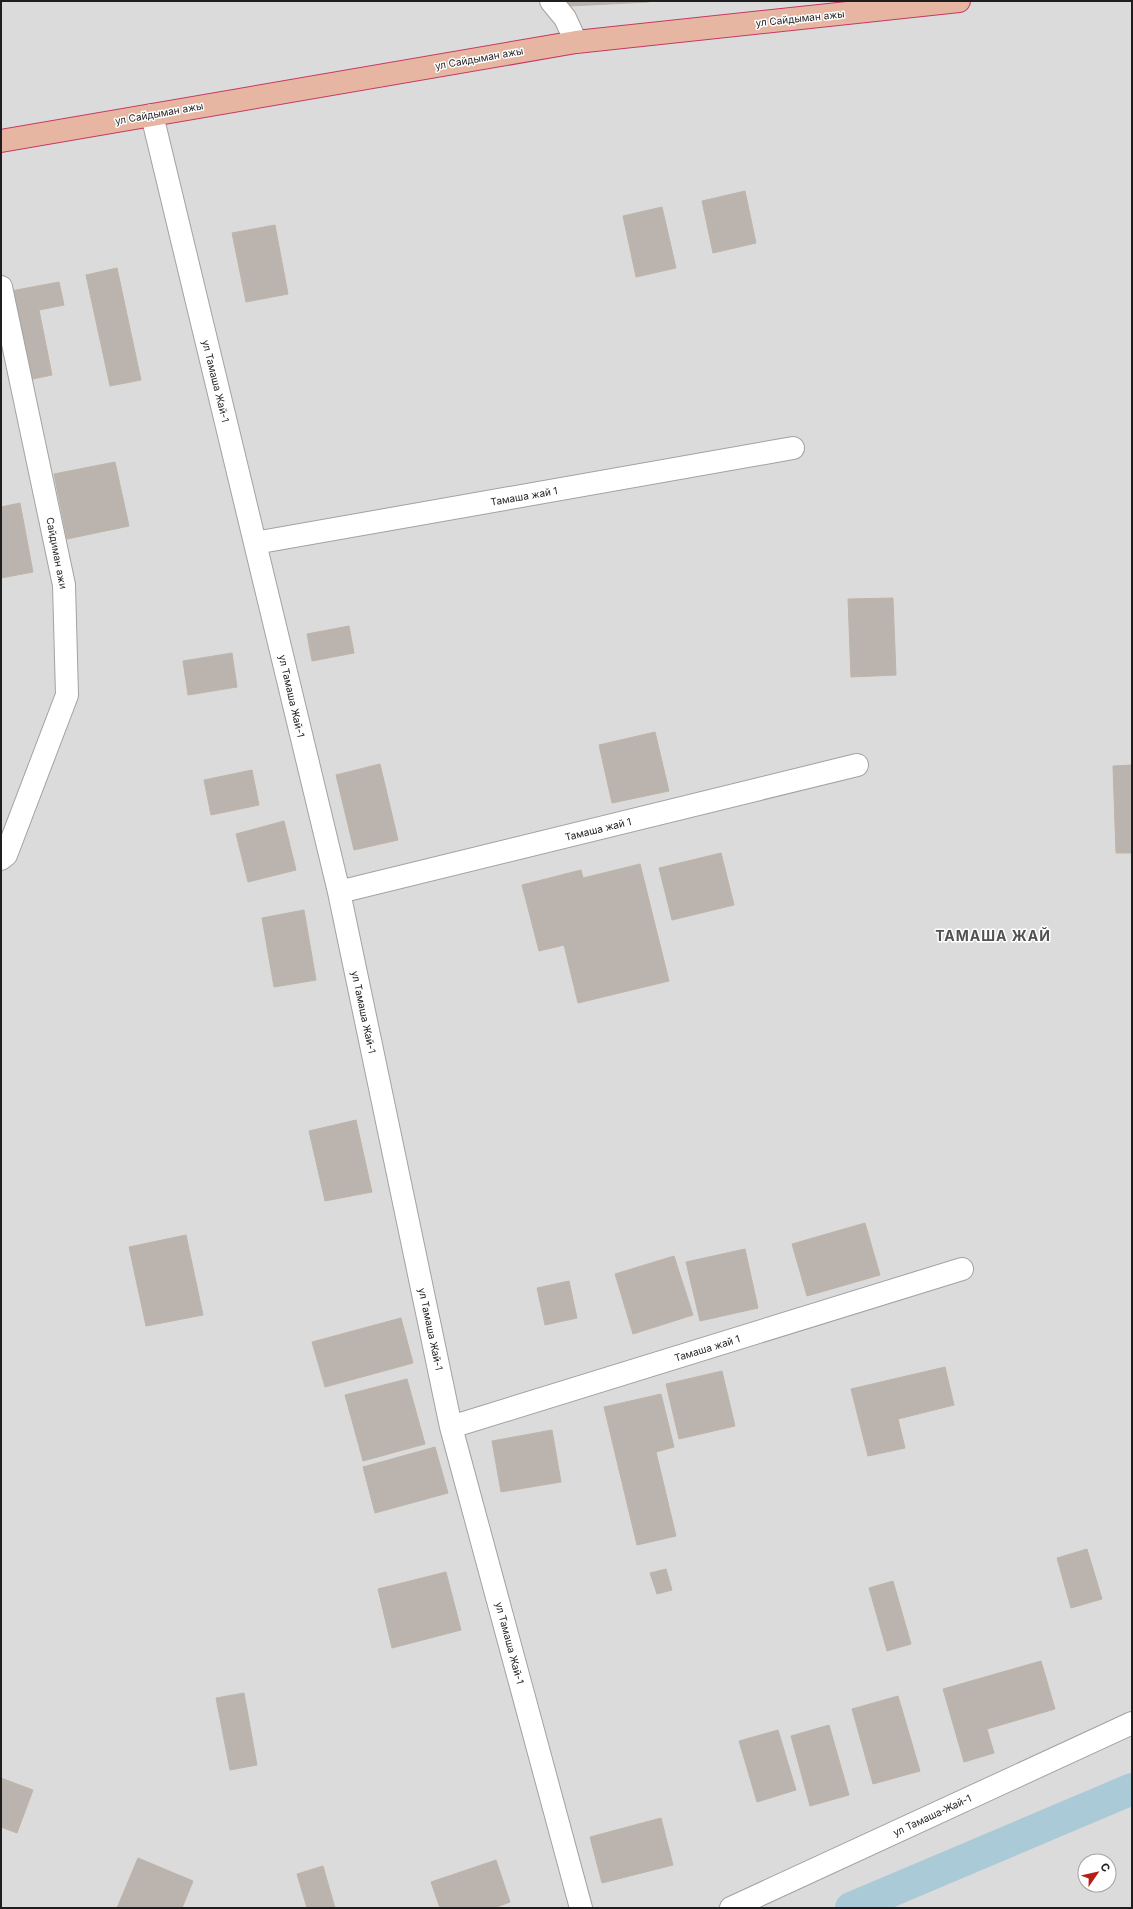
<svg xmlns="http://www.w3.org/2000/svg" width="1133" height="1909" viewBox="0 0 1133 1909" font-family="Inter,sans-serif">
<rect width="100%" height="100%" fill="#eeece5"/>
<!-- residential -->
<path fill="#dcdbdb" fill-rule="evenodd" d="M1,1H1132V1907L1,1908ZM1085,1861H1109V1885H1085Z"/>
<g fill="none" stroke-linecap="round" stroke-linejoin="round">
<!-- canal -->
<path stroke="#abcad7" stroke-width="32" d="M851,1908L1132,1789"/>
</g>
<!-- building -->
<path fill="#bbb4ae" stroke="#beb4a9" d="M567,1H649V2L569,6Z
M745,191L756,243L713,253L702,201Z
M662,207L676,268L636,277L623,216Z
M275,225L288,294L246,302L232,233Z
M117,268L141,380L110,386L86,275Z
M59,282L64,305L39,310L52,375L28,380L11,291Z
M115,462L129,526L67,539L54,474Z
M20,503L33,572L1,578V507Z
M893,598L896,675L851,677L848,599Z
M349,626L354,653L312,661L307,634Z
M232,653L237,687L188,695L183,661Z
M655,732L669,791L612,803L599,745Z
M380,764L398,840L354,850L336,775Z
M1132,765V853H1116L1113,766Z
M252,770L259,805L211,815L204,780Z
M284,821L296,870L248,882L236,834Z
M721,853L734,905L672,920L659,868Z
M640,864L669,981L578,1003L564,945L539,951L522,885L581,870L583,878Z
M304,910L316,980L274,987L262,918Z
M356,1120L372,1192L325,1201L309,1131Z
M865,1223L880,1275L807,1296L792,1244Z
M186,1235L203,1315L146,1326L129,1247Z
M745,1249L758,1308L700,1321L686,1262Z
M674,1256L693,1315L633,1334L615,1274Z
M569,1281L577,1318L545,1325L537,1288Z
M401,1318L413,1363L325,1387L312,1342Z
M945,1367L954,1405L898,1419L905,1448L868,1456L851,1389Z
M722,1371L735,1426L679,1439L666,1384Z
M407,1379L425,1444L363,1461L345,1395Z
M661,1394L674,1447L656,1452L676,1536L637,1545L604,1407Z
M552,1430L561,1482L501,1492L492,1441Z
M435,1447L448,1493L375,1513L363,1467Z
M1087,1549L1102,1599L1071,1608L1057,1558Z
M666,1569L672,1590L657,1594L650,1573Z
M446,1572L461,1630L392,1648L378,1589Z
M893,1581L911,1644L887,1651L869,1588Z
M1041,1661L1055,1709L987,1729L994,1753L964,1762L943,1689Z
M244,1693L257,1765L230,1770L216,1698Z
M898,1696L920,1771L873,1784L852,1709Z
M829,1725L849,1795L810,1806L791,1736Z
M778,1730L796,1790L757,1802L739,1741Z
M1,1778L33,1790L17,1833L1,1827Z
M661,1818L673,1865L602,1883L590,1837Z
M138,1858L193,1881L182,1908H117Z
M496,1860L510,1902L494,1908H440L431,1882Z
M323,1866L335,1908H307L297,1874Z"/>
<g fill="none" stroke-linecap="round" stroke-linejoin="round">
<!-- minor casing -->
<g stroke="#a2a2a2" stroke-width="24">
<path id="minor" d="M551,1L565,18L576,42
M152,115L339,892L451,1427L581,1908
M1,287L64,585L67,695L6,855L1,859
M255,543L793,448
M339,892L857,765
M451,1427L962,1269
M731,1908L1132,1723"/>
</g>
<!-- trunk casing -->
<g stroke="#c73861" stroke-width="24">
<path id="trunk" d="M1,141L576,42L959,1"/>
</g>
<!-- minor -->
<use href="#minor" stroke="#fff" stroke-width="22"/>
<!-- trunk -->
<use href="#trunk" stroke="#e7b6a3" stroke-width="22"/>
</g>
<g text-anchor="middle" stroke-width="3" stroke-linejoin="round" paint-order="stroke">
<!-- street labels -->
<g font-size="10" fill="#1e1e1e" stroke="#fff">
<text transform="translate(800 18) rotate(-6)" y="4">ул Сайдыман ажы</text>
<text transform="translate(479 58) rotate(-10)" y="4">ул Сайдыман ажы</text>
<text transform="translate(159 113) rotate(-10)" y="4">ул Сайдыман ажы</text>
<text transform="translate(216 381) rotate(76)" y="4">ул Тамаша Жай-1</text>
<text transform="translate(524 496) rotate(-10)" y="4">Тамаша жай 1</text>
<text transform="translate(57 553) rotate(79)" y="4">Сайдиман ажи</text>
<text transform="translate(292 696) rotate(77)" y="4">ул Тамаша Жай-1</text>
<text transform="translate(598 829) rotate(-14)" y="4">Тамаша жай 1</text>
<text transform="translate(364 1012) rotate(78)" y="4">ул Тамаша Жай-1</text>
<text transform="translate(431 1329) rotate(78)" y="4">ул Тамаша Жай-1</text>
<text transform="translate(707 1348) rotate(-17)" y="4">Тамаша жай 1</text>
<text transform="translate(510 1643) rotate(75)" y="4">ул Тамаша Жай-1</text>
<text transform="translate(932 1815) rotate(-25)" y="4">ул Тамаша-Жай-1</text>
</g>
<!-- district labels -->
<g font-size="14" font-weight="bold" letter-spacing="1" fill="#515151" stroke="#fff">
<text x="993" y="941">ТАМАША ЖАЙ</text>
</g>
</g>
<!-- border -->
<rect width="1133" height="1909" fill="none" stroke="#1e1e1e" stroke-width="4"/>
<!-- north arrow -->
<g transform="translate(1097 1873) rotate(56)"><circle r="19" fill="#ffffff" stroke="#a5a5a5"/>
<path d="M0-3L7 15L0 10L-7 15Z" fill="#b61f16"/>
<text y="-6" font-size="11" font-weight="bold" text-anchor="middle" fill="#1e1e1e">С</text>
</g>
</svg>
